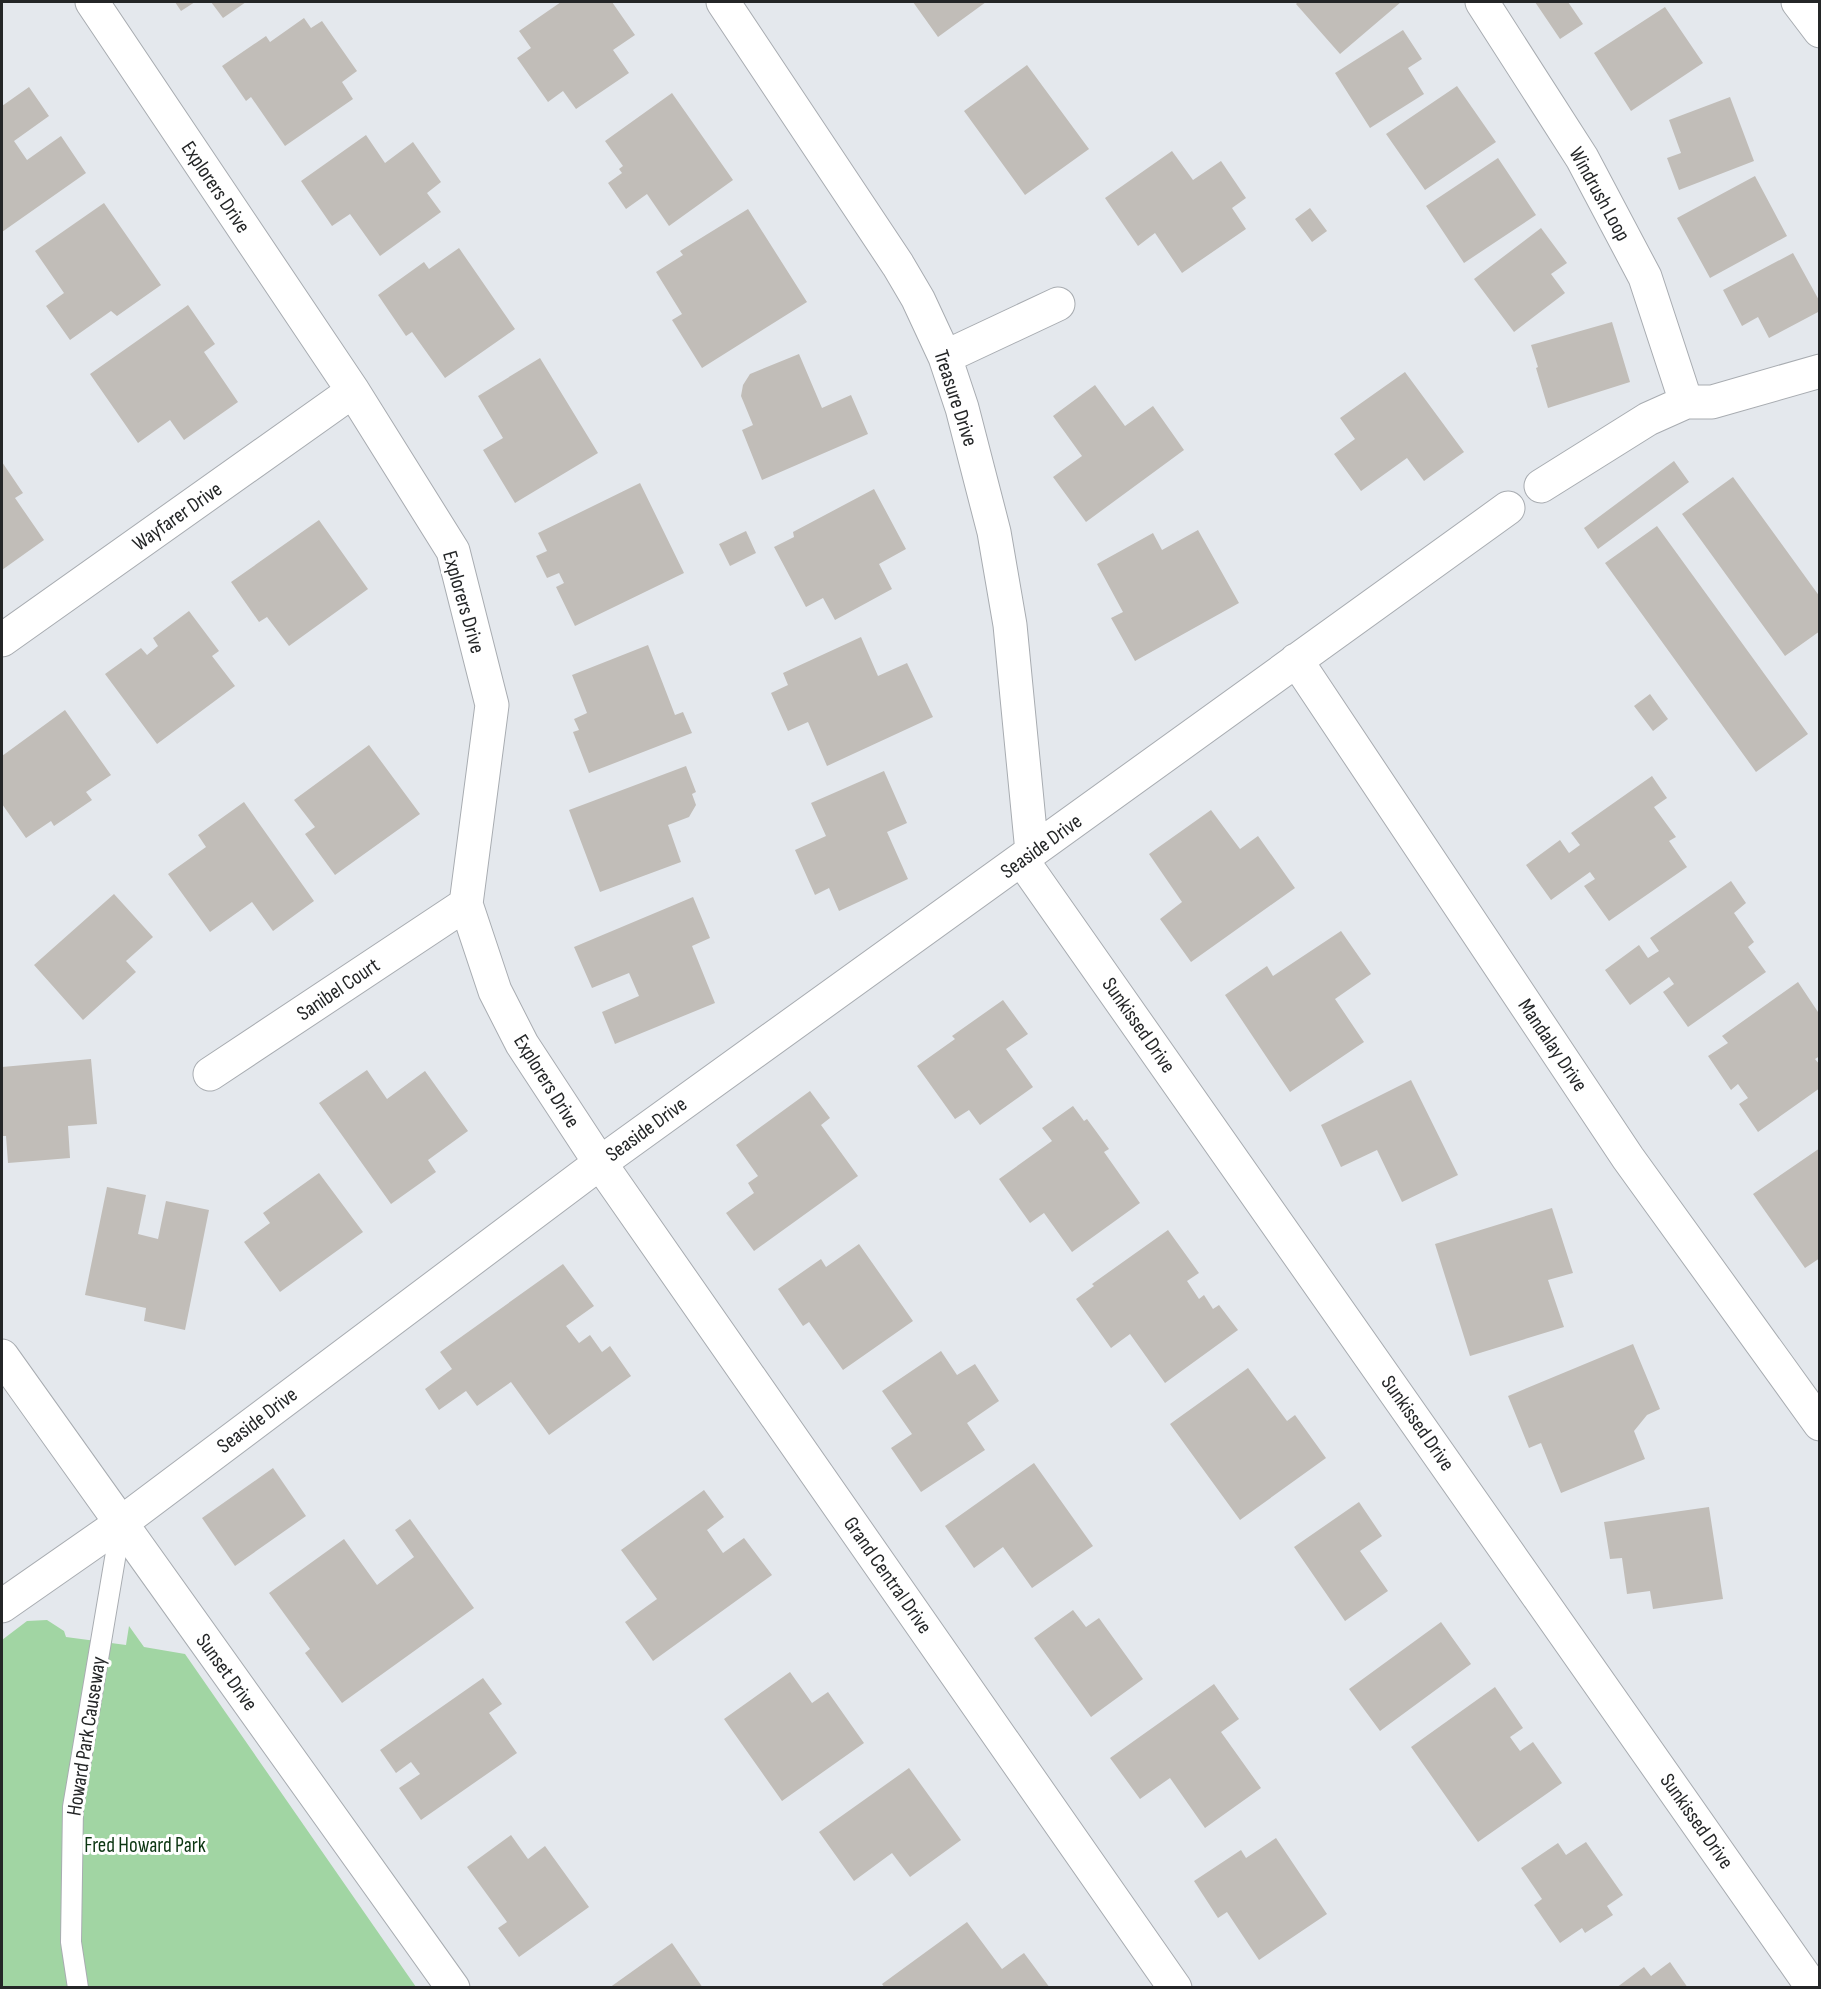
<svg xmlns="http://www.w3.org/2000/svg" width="1821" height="1989" viewBox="0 0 1821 1989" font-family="'Sofia Sans Condensed',sans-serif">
<rect width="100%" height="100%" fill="#e4e8ed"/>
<!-- green -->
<path fill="#a1d5a3" d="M47,1620L64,1631L66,1637L126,1645L129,1626L144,1647L185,1654L416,1987L2,1988V1640L27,1621Z"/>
<!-- building -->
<path fill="#c1bdb8" d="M175,2H195L181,11Z
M211,2H246L223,18Z
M561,2H612L635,35L613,50L629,73L576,109L563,91L548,102L517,58L531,48L519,31Z
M913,2H986L938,37Z
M1298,2H1401L1340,54L1296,4Z
M1535,2H1568L1583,24L1560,39Z
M1665,7L1703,63L1631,111L1594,53Z
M304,18L311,28L322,21L357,71L342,82L353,99L285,146L251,97L246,101L222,66L266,36L270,42Z
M1403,30L1422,59L1408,68L1424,94L1370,128L1335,73Z
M1027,65L1089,149L1025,195L964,111Z
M1457,86L1496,142L1425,190L1386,134Z
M29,87L49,116L14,141L27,160L61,136L86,173L2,232V106Z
M672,93L733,180L669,226L647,194L626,209L608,183L622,173L619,169L623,166L605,141Z
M1730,97L1754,161L1679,190L1667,158L1681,153L1669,120Z
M366,135L385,163L413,142L441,182L427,193L441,212L380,256L350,214L332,226L301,181Z
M1172,151L1193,180L1221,161L1246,198L1232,208L1246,229L1182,273L1155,233L1138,246L1105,198Z
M1498,158L1536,215L1464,263L1426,206Z
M1755,176L1787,236L1710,278L1677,218Z
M104,203L161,285L117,316L111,311L70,340L46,306L64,293L35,251Z
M1310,208L1327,231L1312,242L1295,219Z
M748,209L807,302L702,368L672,320L682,314L656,272L683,255L680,251Z
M1541,228L1567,263L1551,274L1565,293L1514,332L1474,279Z
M459,248L515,329L445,378L412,332L406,336L378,295L424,262L429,269Z
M1793,253L1820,302V311L1769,338L1758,317L1742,326L1723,290Z
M188,305L215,344L204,352L238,402L184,440L170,420L138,443L90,374Z
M1612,322L1630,382L1548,408L1536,368L1538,367L1531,345Z
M799,354L822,408L851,395L868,434L762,480L742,430L753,425L741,396L743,385L750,374Z
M540,358L598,453L515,503L483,450L503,438L478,396Z
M1405,372L1464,452L1424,481L1407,458L1361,491L1334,454L1355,439L1340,418Z
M1095,385L1125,426L1153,406L1184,450L1086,522L1053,477L1082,456L1053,416Z
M1674,461L1689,482L1598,549L1584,528Z
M2,462L23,493L15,498L44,540L2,570Z
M1733,477L1820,597V631L1785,656L1682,514Z
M640,483L684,573L575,626L556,587L564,583L559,573L547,578L536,556L547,551L538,533Z
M874,489L906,549L879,564L892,589L835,620L823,598L806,607L774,547L794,537L793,532Z
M319,520L368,589L289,646L267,617L259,622L231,582Z
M1657,526L1808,734L1756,772L1605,563Z
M1198,530L1239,603L1135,661L1111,618L1123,612L1097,564L1153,533L1162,550Z
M746,531L756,553L730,566L719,544Z
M189,611L219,651L212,656L235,686L157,744L105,674L141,648L147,655L158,646L153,638Z
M861,637L878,676L907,663L933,717L827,766L808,722L788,731L771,693L788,685L783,673Z
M648,645L675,715L683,712L692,733L589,773L573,732L579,730L574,719L587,713L572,675Z
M1650,694L1668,719L1653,731L1634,706Z
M65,710L111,775L86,792L92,800L54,826L51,821L26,838L2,804V756Z
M369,745L420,814L335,875L305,834L315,827L294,800Z
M686,766L696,792L692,794L696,805L689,817L668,825L681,862L600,892L569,810Z
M884,771L907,823L887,832L908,879L839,911L829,888L815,895L795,850L826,836L811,803Z
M1652,776L1667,798L1654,807L1676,837L1669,841L1687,867L1609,921L1584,886L1595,879L1590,872L1551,900L1526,865L1560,840L1569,853L1580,845L1571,833Z
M244,802L314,901L273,931L252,902L210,932L168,874L206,847L198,835Z
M1211,810L1240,849L1258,836L1295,888L1191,962L1160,919L1182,902L1149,854Z
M1731,881L1746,903L1734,913L1754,942L1748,947L1766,972L1688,1027L1663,992L1674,984L1669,977L1630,1005L1605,970L1639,945L1648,958L1659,951L1650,938Z
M114,894L153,937L126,961L136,972L83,1020L34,965Z
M693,897L710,938L692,946L715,1003L615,1044L602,1012L639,996L629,973L592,988L574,947Z
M1341,931L1371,974L1335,999L1364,1042L1290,1092L1225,995L1267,966L1273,976Z
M1798,982L1820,1015V1056L1815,1059L1820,1065V1088L1758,1132L1739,1104L1748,1098L1738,1084L1731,1090L1708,1056L1728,1043L1722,1036Z
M1003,1000L1028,1034L1006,1049L1033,1087L980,1125L969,1110L955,1119L917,1066L955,1039L952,1036Z
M91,1059L97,1124L68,1126L70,1158L8,1163L6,1136H2V1067Z
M367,1070L387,1099L425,1071L468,1131L428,1160L436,1172L391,1204L319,1103Z
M1411,1080L1458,1175L1402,1202L1377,1150L1341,1167L1321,1125Z
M810,1091L830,1118L821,1125L858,1176L754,1251L726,1213L754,1193L748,1183L758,1176L736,1145Z
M1073,1106L1084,1121L1087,1119L1109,1149L1104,1152L1140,1203L1072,1252L1044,1213L1030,1223L999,1179L1052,1141L1042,1128Z
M1820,1148V1258L1805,1268L1753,1194Z
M319,1173L363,1232L280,1292L244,1242L270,1223L263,1213Z
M107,1187L146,1195L138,1234L158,1239L166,1201L209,1210L185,1330L144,1321L146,1308L85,1295Z
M1552,1208L1573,1273L1548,1280L1564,1327L1470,1356L1435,1244Z
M1168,1230L1199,1273L1187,1281L1199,1299L1204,1295L1213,1309L1219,1305L1238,1330L1165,1383L1130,1334L1111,1348L1076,1299L1094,1286L1092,1284Z
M859,1244L913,1321L843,1370L809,1322L803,1326L778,1289L821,1259L826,1267Z
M563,1264L594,1306L566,1326L579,1343L590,1335L602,1352L610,1346L631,1376L549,1435L511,1382L477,1406L466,1391L439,1410L425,1389L452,1369L440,1352Z
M1633,1344L1660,1409L1647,1415L1634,1431L1645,1459L1561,1493L1541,1443L1529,1448L1508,1396Z
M941,1351L957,1375L975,1364L999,1401L967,1423L985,1450L921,1492L891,1448L912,1434L882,1391Z
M1248,1368L1287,1421L1295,1415L1326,1458L1240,1520L1170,1424Z
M1034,1463L1093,1546L1032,1588L1003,1547L974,1568L945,1526Z
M273,1468L306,1516L235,1566L202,1518Z
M704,1490L724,1517L707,1530L723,1553L744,1538L772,1575L653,1661L625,1622L657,1599L621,1550Z
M1359,1502L1382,1536L1360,1551L1388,1591L1345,1621L1294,1547Z
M1709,1507L1723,1599L1653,1609L1650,1591L1627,1594L1622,1558L1610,1559L1604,1522Z
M410,1519L474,1608L342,1703L305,1653L310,1649L269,1593L344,1539L377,1585L414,1557L395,1530Z
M1073,1610L1086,1627L1099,1618L1143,1679L1091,1717L1034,1638Z
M1441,1622L1471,1664L1380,1731L1349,1689Z
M790,1672L812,1703L828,1692L864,1743L782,1801L724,1719Z
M483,1678L502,1704L489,1713L517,1753L421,1820L399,1788L420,1774L411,1762L396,1773L380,1750Z
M1214,1684L1239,1719L1221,1732L1261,1788L1205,1828L1170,1778L1140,1799L1110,1758Z
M1495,1687L1523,1728L1510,1737L1520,1751L1533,1742L1562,1783L1478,1842L1411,1747Z
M909,1768L961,1840L910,1877L892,1853L854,1881L819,1832Z
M511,1835L528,1859L545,1846L589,1907L519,1957L498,1928L507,1922L467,1867Z
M1276,1838L1327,1914L1259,1960L1227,1912L1218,1918L1194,1881L1241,1850L1246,1858Z
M1586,1842L1623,1895L1607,1906L1613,1915L1585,1933L1582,1928L1560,1943L1534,1905L1542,1899L1521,1868L1558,1843L1566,1855Z
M967,1922L1002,1969L1024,1953L1050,1988H885L882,1984Z
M672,1943L703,1988H609Z
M1670,1962L1688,1988H1616L1644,1967L1651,1976Z"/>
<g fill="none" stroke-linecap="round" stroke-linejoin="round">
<!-- lane casing -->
<g stroke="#a8acb1" stroke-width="22">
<path id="lane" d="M78,1988L71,1942L73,1807L121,1523"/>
</g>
<!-- street casing -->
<g stroke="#a8acb1" stroke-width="35">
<path id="street" d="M92,2L353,391L453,551L492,705L466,904L495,991L522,1044L600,1163L1175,1988
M723,2L898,265L918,299L945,357L962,408L994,532L1010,625L1032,852
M1482,2L1582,158L1645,277L1686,402
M1798,2L1820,31
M945,357L1058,304
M1541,486L1648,419L1686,402H1712L1820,371
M2,640L353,391
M1296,660L1628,1158L1820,1424
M1022,860L1813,1988
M210,1074L466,904
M121,1523L453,1988
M2,1606L121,1523L600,1163L1508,508"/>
</g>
<!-- secondary casing -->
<g stroke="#a8acb1" stroke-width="35">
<path id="secondary" d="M2,1356L121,1523"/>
</g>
<!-- lane -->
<use href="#lane" stroke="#fff" stroke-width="20"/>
<!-- street -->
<use href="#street" stroke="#fff" stroke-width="33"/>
<!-- secondary -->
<use href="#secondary" stroke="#fff" stroke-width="33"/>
</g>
<g text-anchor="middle" stroke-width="6" stroke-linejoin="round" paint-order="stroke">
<!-- street labels -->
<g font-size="21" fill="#242627" stroke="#fff">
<text transform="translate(216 187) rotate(56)" y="7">Explorers Drive</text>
<text transform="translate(1600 194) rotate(61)" y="7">Windrush Loop</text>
<text transform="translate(956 398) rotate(72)" y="7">Treasure Drive</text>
<text transform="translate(177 516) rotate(-35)" y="7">Wayfarer Drive</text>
<text transform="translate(464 602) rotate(74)" y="7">Explorers Drive</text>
<text transform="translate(1041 846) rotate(-36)" y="7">Seaside Drive</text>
<text transform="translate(338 989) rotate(-34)" y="7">Sanibel Court</text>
<text transform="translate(1139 1025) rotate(55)" y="7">Sunkissed Drive</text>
<text transform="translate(1553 1045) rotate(56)" y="7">Mandalay Drive</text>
<text transform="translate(547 1081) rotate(58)" y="7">Explorers Drive</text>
<text transform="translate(646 1129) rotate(-36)" y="7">Seaside Drive</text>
<text transform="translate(257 1420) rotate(-37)" y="7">Seaside Drive</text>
<text transform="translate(1418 1423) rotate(55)" y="7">Sunkissed Drive</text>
<text transform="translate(888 1575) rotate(55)" y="7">Grand Central Drive</text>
<text transform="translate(227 1672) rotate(54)" y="7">Sunset Drive</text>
<text transform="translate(86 1736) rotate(-81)" y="7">Howard Park Causeway</text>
<text transform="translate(1697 1821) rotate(55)" y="7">Sunkissed Drive</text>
</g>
<!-- park labels -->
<g font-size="21" fill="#0c3612" stroke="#fff">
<text x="145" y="1852">Fred Howard Park</text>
</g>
</g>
<!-- border -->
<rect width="1821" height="1989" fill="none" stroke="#242627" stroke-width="6"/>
</svg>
